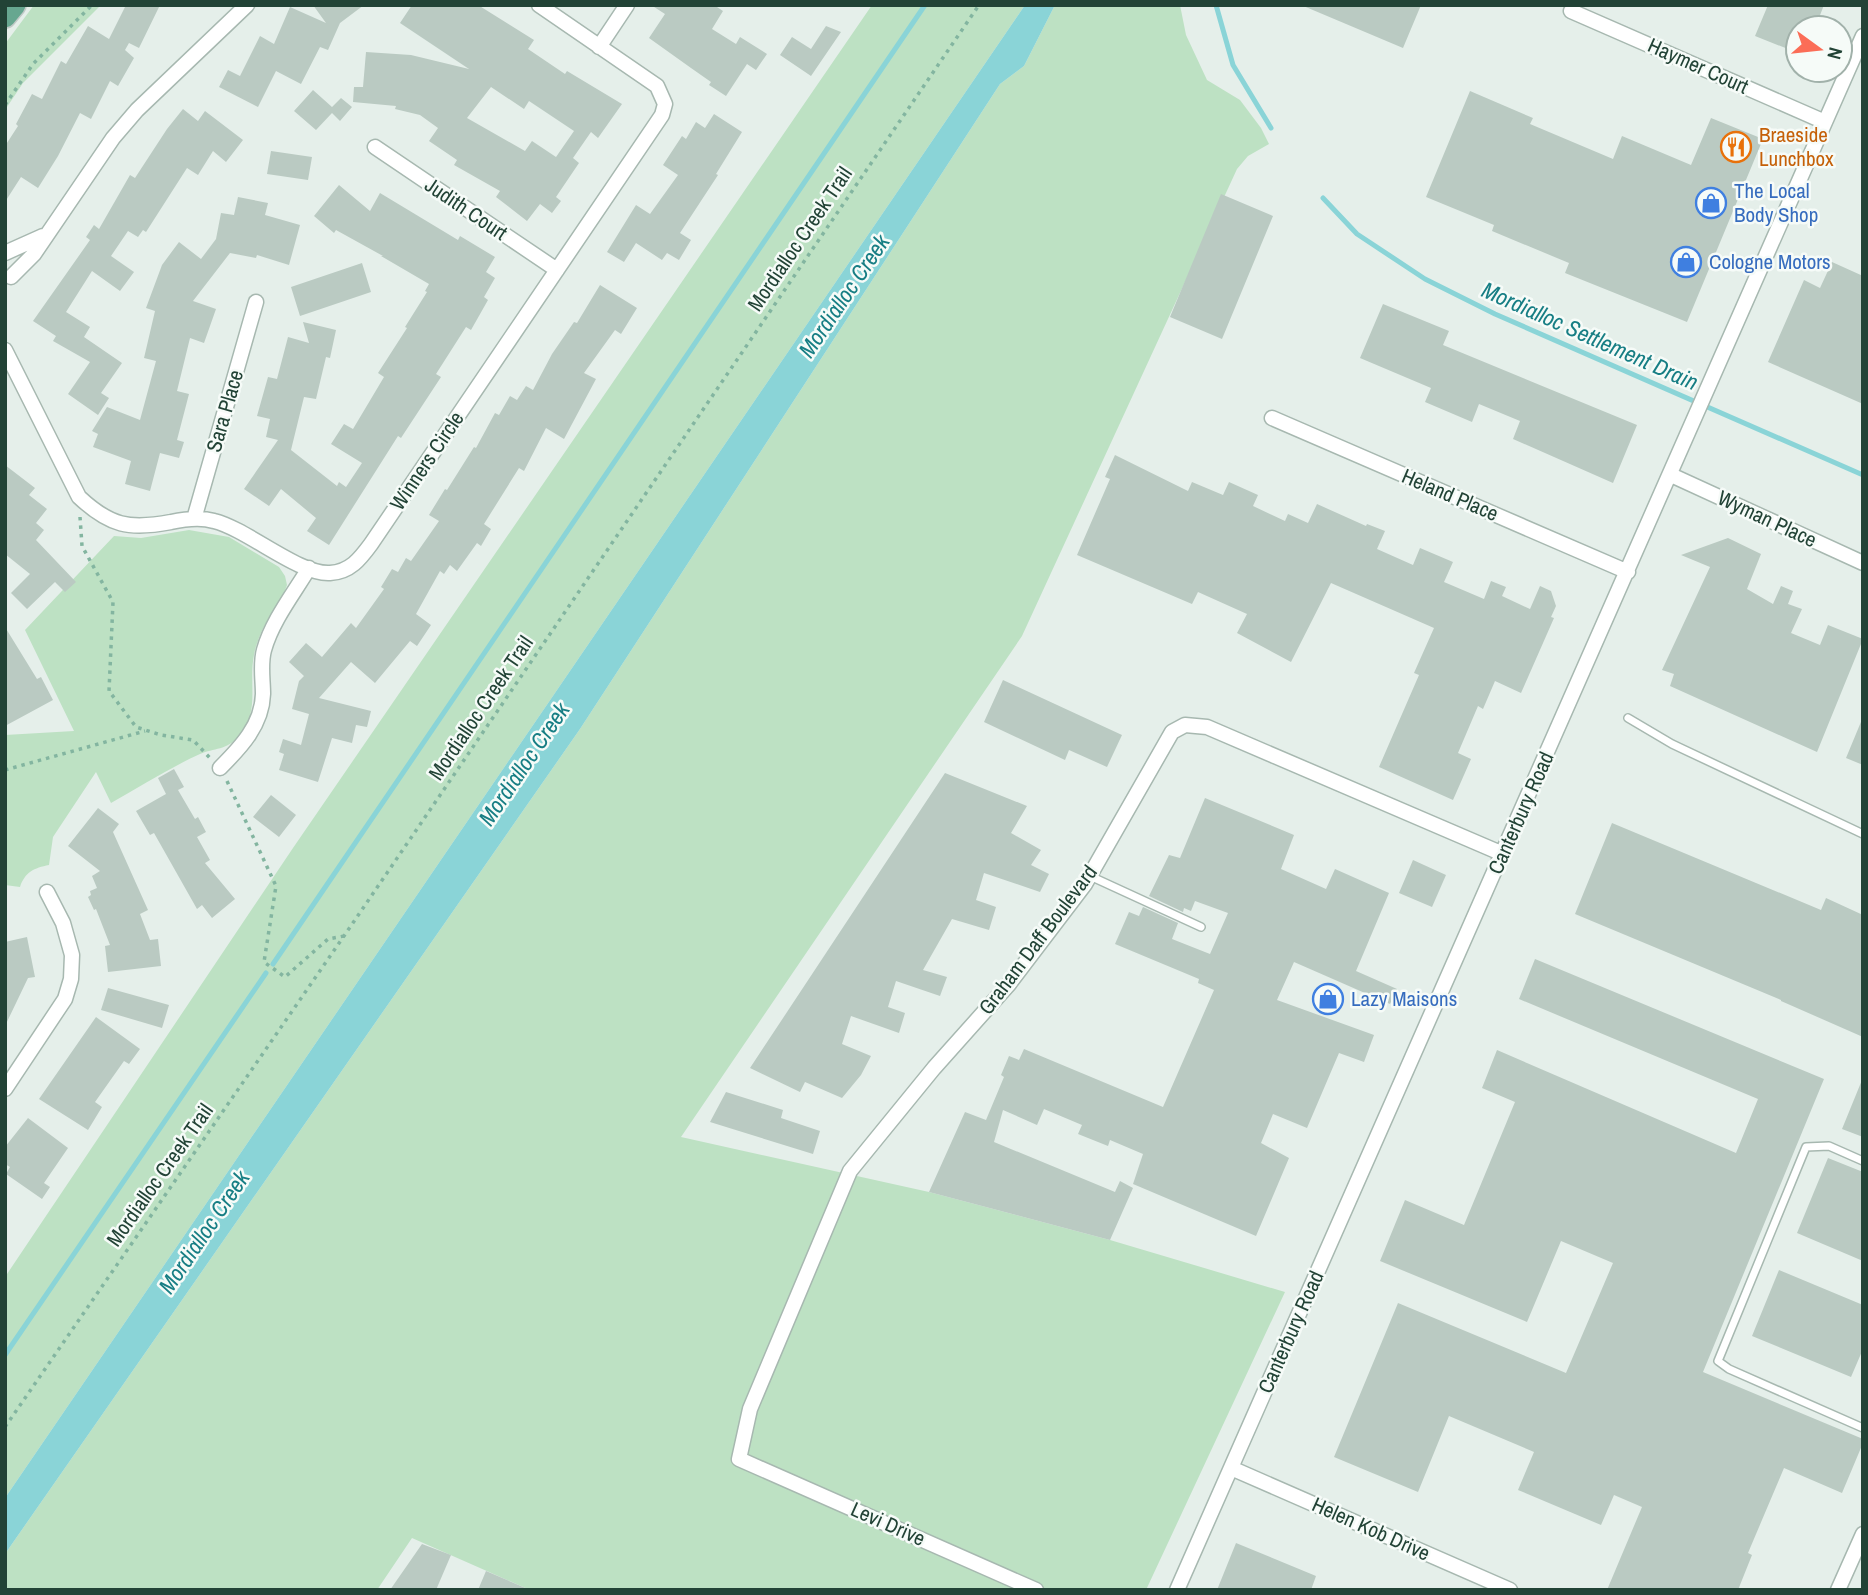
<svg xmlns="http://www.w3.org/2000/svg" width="1868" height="1595" viewBox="0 0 1868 1595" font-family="'Archivo Narrow',sans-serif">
<rect width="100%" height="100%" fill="#e5efea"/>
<!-- green -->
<path fill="#bde1c3" d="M34,5H101L23,83L5,110V44Z
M872,5H1025L5,1498V1277L293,848Z
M1055,5H1180L1186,35L1207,80L1240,100L1261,128L1269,144L1248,156L1237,169L1022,636L681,1137L929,1192L1110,1240L1285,1292L1146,1590H530L412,1538L377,1590H5V1554L580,729L1000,84L1024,66Z
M189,530L229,537L279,567L285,576L287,585L284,593C272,613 258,632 254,655C248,684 261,712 238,737C227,750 214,748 200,754C169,768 140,787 111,803L96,772L53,837L49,865C34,868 25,872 20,887L5,885V735L74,731L25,630L114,536L141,538Z"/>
<!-- water -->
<path fill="#8ad4d7" d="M1025,5H1055L1024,66L1000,84L580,729L5,1554V1498Z"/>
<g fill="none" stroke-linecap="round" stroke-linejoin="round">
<!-- stream -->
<path stroke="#8ad4d7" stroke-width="5" d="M1216,5L1233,65L1271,128
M1323,198L1357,234L1425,279L1495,314L1863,475
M273,964L925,5
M5,1355L266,973"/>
</g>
<!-- building -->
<path fill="#bacac2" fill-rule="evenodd" d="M126,5H160L139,48L129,43L125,50L134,58L118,86L110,81L91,119L80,113L58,156L38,188L21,177L5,202V146L18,126L16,124L32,94L42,99L61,61L66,64L88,26L109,39Z
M313,5H364L340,23L328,50L320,47L301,84L276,71L258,107L219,87L228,70L240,76L260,36L274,44L290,7L326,23Z
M412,5H478L534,40L528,49L565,74L567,71L622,104L598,138L591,132L573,158L579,163L556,197L561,201L552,213L540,204L527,221L496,197L500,191L454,165L457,160L429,141L438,128L420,115L395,109L396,106L353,102L354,87H363L366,52L411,55L469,69L400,23ZM491,87L524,109L529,101L574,131L556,157L532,141L525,151L467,118Z
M651,5H714L723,11L712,29L736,44L740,37L767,54L756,70L747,64L726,96L709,85L711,82L691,68L649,38L665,14Z
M1301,5H1421L1403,48Z
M1768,5H1824L1815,28H1798V53L1755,36Z
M826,26L841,32L811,76L780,55L792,37L811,49Z
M313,90L332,107L341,98L352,107L340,121L332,113L316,130L294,111Z
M1470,91L1533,118L1530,124L1613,159L1622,136L1691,165L1711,118L1763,139L1687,322L1565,273L1569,263L1492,231L1494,225L1426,197Z
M183,109L198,121L205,111L243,140L226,162L213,151L198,175L187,168L146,232L143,230L138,237L128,231L111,256L134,272L120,291L92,271L66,312L90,327L84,337L122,363L101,393L109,398L98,415L68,394L90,362L53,341L56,336L33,321L90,240L86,237L94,225L99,229L130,175L135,178L167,129Z
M714,114L742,132L716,174L718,175L680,233L691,240L679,260L667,253L662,260L636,243L624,262L607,252L636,205L650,214L678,175L663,165L682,136L686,139L696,122L705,128Z
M271,151L312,157L308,180L267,174Z
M339,185L370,211L380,193L458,240L460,236L495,257L486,272L495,278L484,297L488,300L471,330L466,327L436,374L441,377L401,438L398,436L329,545L307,531L316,518L281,489L269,506L244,489L278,440L266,437L270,419L257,416L268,377L277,379L288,337L309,343L303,322L336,330L330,358L326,357L316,399L304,397L291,450L337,486L339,482L346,487L362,463L331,444L344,424L353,429L384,377L378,373L407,328L405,327L427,292L425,291L429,284L381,256H383L336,230L334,233L314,216Z
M1221,194L1273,216L1222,339L1170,317Z
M238,197L268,203L265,215L300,225L289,265L257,255L256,258L230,253L193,301L216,309L204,343L190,338L177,391L189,394L177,440L184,442L179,458L160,453L150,491L125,484L131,461L93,447L98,434L92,431L107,407L140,420L156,361L144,358L155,311L146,308L162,265L179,242L201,259L216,239L221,213L234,215Z
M1832,262L1863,276V404L1768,362L1804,280L1820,288Z
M362,263L371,292L300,316L291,287Z
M600,285L637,308L621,334L615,330L584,373L596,379L564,439L546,428L524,471L519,468L484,524L491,529L481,546L477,543L457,571L450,565L444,574L440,571L416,614L431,625L417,646L410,641L375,683L351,662L319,698L371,711L367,727L356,725L352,743L332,738L318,782L279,770L284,754L279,752L283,739L301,745L309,714L292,709L299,681L304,676L289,662L306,643L322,657L351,623L356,628L384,589L381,587L392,569L398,572L406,558L411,561L439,521L429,515L445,489L447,490L474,447L476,448L495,413L499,415L510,396L517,400L526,386L533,390L552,354L574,322L577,323Z
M1383,304L1449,331L1443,345L1637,425L1613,483L1513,439L1520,421L1479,404L1472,422L1425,402L1431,388L1360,358Z
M1115,455L1188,491L1192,482L1223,495L1229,482L1258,495L1253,506L1285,521L1288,514L1308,523L1317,504L1366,526L1367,524L1385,531L1377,549L1413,565L1420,548L1453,562L1444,582L1484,599L1491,581L1506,587L1502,596L1530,609L1540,586L1551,591L1556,606L1551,617L1554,618L1521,693L1495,681L1483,709L1478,706L1458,753L1471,759L1453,800L1379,767L1419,675L1414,673L1434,628L1331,583L1291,662L1237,633L1247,614L1198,592L1192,604L1077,555L1110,479L1105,477Z
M5,465L35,488L29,495L47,509L36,523L44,530L36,540L76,582L65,592L55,582L27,609L11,593L30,574L5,554Z
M1728,538L1761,554L1747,589L1773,604L1781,586L1793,591L1788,604L1802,609L1791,633L1820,645L1828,625L1863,639L1817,752L1670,686L1674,674L1662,670L1710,567L1681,555Z
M5,627L37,679L41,677L53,700L5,726Z
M1003,680L1122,735L1107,767L1069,750L1065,760L984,722Z
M1863,717V765L1846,758Z
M174,769L184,787L178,790L195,819L198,817L206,832L197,837L210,860L205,863L235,899L212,918L202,905L197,909L154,833L150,835L136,811L166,794L158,778Z
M945,773L1027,806L1011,833L1041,850L1031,865L1049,874L1040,892L984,873L976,900L996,907L989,930L952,919L923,970L947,977L940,996L896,981L888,1007L905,1013L899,1033L851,1016L842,1044L871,1056L861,1075L842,1098L805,1082L800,1092L750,1068Z
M271,795L296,815L279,837L253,817Z
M1205,798L1294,835L1281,869L1326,889L1335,869L1389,893L1356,971L1397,989L1390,1004L1294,962L1277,1000L1374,1035L1364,1062L1339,1053L1307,1128L1273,1114L1261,1143L1289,1158L1256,1236L1133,1184L1143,1154L1110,1140L1108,1146L1078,1134L1082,1125L1044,1109L1037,1125L1003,1110L994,1142L1115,1192L1120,1181L1133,1188L1110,1240L929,1192L965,1112L986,1120L1004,1077L1001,1075L1009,1056L1019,1060L1024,1049L1163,1107L1214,990L1198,983L1199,979L1115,944L1129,912L1139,916L1143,907L1178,923L1172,939L1210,954L1228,913L1195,901L1191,911L1184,908L1183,912L1149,896L1169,855L1180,858Z
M98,808L119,824L113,832L148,910L140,914L150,940L158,939L161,966L108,972L105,946L110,945L96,909L94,910L88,897L91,895L90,891L97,888L92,876L100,871L68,846Z
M1612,823L1821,910L1826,898L1863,915V1037L1781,1001V1000L1575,914Z
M1413,860L1446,875L1432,907L1399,893Z
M27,937L35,977L28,978L5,1026V942Z
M1535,959L1824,1079L1703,1372L1863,1439V1443L1842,1493L1784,1468L1748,1553L1752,1555L1738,1590H1607L1642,1507L1614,1495L1601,1525L1518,1490L1534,1452L1449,1416L1418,1492L1334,1457L1398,1303L1566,1373L1613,1263L1561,1241L1527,1322L1380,1261L1405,1200L1464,1225L1515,1102L1482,1088L1497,1050L1736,1153L1758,1099L1519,999Z
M108,988L169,1005L162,1028L101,1010Z
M96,1017L140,1049L129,1064L124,1061L95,1102L102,1107L88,1130L39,1099Z
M1862,1080H1863V1137L1842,1129Z
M726,1092L783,1110L781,1118L820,1131L813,1154L710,1122Z
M28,1118L68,1148L44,1183L50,1187L42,1199L6,1174L10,1167L5,1164V1147Z
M1828,1158L1863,1172V1261L1797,1233Z
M1779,1270L1863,1305V1349L1851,1377L1752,1336Z
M1236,1543L1316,1576L1311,1590H1217Z
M422,1544L451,1555L436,1590H390Z
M486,1571L530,1590H478Z"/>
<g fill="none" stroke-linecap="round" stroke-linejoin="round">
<!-- lane casing -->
<g stroke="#a7b8b0" stroke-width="10">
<path id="lane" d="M1628,718L1672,744L1863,834
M1090,876L1201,927
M1863,1161L1829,1146L1806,1147L1718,1361L1729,1369L1863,1428"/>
</g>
<!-- street casing -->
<g stroke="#a7b8b0" stroke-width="17">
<path id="street" d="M1571,11L1825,122
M599,47L627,5
M375,147L557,270
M5,253L43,236
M11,277L34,254L113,138L137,110L247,5
M5,350L79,497C110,526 129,530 171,522C185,519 200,517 214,521C247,529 299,575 330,573C350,572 360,559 371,544L662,115L665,104L657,86L539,5
M1272,418L1628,572
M1671,475L1863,563
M194,519L256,302
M220,768C241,747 262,725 263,694C263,680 260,664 264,650C272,621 294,593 309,568
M5,1089L65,999L71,979L72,955L63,923L47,892
M1231,1468L1510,1590
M1036,1590L739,1459L750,1409L850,1171L934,1068L1009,984L1085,884L1172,732L1185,725L1207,727L1503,854
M1177,1590L1863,36
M1838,1590L1863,1534"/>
</g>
<!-- primary casing -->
<g stroke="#c1cac7" stroke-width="24">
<path id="primary" d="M5,17L15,5"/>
</g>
<!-- path -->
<path stroke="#83b5a0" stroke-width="3.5" stroke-dasharray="3.5 5" stroke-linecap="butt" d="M5,105L33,64L92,5
M80,517L82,546L113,602L109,691L136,727L161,735L193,740L210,758
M5,770L145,731
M227,781L276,886L264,962L285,977L328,939L344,936
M5,1427L344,936L979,5"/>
<!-- lane -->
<use href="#lane" stroke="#fff" stroke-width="7"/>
<!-- street -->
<use href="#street" stroke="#fff" stroke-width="14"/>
<!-- primary -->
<use href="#primary" stroke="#67a790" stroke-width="21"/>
</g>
<!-- icons -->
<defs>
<g id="restaurant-ring" transform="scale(1.575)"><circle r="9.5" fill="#f6fbf8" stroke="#e8710a" stroke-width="1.5"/><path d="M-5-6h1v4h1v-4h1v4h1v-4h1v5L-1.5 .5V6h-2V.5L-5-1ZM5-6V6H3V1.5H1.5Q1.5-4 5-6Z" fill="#e8710a"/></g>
<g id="shop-ring" transform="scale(1.575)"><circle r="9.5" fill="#f6fbf8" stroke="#3f7fe0" stroke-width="1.5"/><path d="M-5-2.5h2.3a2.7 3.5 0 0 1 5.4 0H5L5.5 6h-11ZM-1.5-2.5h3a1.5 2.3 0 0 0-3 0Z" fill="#3f7fe0"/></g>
</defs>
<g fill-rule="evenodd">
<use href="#restaurant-ring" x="1736" y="147"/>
<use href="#shop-ring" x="1711" y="203"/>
<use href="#shop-ring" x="1686" y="262"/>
<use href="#shop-ring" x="1328" y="999"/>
</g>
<g text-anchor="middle" stroke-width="5" stroke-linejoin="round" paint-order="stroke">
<!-- street labels -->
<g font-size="21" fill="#224336" stroke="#f6fbf8">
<text transform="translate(1698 66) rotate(24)" y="7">Haymer Court</text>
<text transform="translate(466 209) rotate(34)" y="7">Judith Court</text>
<text transform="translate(800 239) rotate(-56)" y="7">Mordialloc Creek Trail</text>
<text transform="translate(225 411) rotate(-74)" y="7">Sara Place</text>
<text transform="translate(427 461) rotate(-56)" y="7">Winners Circle</text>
<text transform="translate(1450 495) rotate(23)" y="7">Heland Place</text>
<text transform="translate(1767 519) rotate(25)" y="7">Wyman Place</text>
<text transform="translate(481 708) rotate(-56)" y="7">Mordialloc Creek Trail</text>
<text transform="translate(1521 813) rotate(-66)" y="7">Canterbury Road</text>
<text transform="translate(1038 940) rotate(-53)" y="7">Graham Daff Boulevard</text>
<text transform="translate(160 1175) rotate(-55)" y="7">Mordialloc Creek Trail</text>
<text transform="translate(1291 1332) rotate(-66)" y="7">Canterbury Road</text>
<text transform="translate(888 1524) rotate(24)" y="7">Levi Drive</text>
<text transform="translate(1371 1529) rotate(24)" y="7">Helen Kob Drive</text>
</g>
<!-- food labels -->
<g font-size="21" fill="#c56008" stroke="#f6fbf8" text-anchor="start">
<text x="1759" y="142">Braeside<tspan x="1759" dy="24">Lunchbox</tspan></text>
</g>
<!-- shop labels -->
<g font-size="21" fill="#366cbe" stroke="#f6fbf8" text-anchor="start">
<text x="1734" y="198">The Local<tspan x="1734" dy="24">Body Shop</tspan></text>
<text x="1709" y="269">Cologne Motors</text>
<text x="1351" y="1006">Lazy Maisons</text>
</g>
<!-- water labels -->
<g font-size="23" font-style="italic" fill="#177e84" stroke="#f6fbf8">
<text transform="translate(844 296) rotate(-56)" y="8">Mordialloc Creek</text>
<text transform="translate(1590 336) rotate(24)" y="8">Mordialloc Settlement Drain</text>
<text transform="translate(524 764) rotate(-56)" y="8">Mordialloc Creek</text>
<text transform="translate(204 1232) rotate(-56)" y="8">Mordialloc Creek</text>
</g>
</g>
<!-- border -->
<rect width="1868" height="1595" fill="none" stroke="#224336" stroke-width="14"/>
<!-- north arrow -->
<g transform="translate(1819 49) rotate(105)"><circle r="33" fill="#f6fbf8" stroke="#a1b1aa" stroke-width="2"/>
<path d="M0-5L12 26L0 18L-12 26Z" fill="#fb6d57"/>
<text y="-10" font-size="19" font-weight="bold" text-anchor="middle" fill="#224336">N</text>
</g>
</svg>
